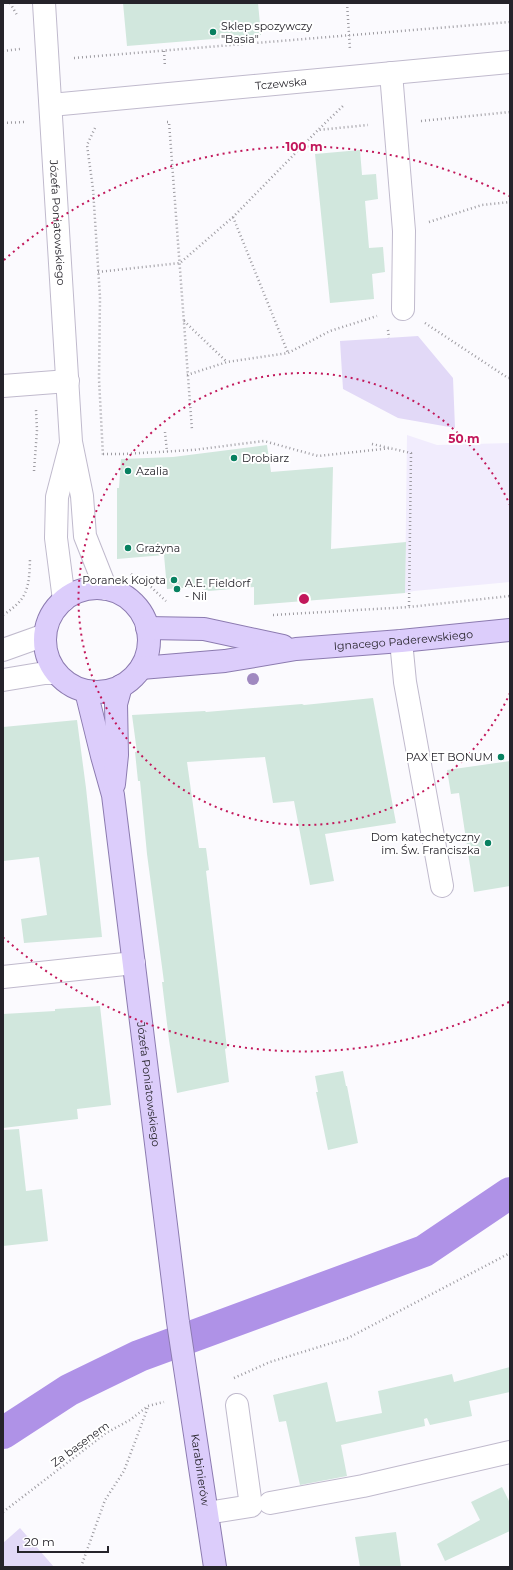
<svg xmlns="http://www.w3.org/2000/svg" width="513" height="1570" viewBox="0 0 513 1570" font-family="Montserrat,sans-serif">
<rect width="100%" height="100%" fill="#fbfafe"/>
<!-- built -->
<path fill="#f1ecfd" d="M407,435L437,445L510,443V582L414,591L405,593Z"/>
<!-- green -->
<path fill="#e2d9f7" d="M418,336L453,378L455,428L398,418L343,389L340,341Z
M20,1528L54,1567H3V1543Z"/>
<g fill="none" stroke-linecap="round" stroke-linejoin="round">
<!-- canal -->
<path stroke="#af92e7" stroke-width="32" d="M3,1433L69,1390L139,1356L424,1251L510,1193"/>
</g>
<!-- building -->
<path fill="#d1e7dd" d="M123,3H258L261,35L127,46Z
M360,150L362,175L376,174L378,199L365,201L369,248L383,247L385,272L372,274L374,299L330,303L315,154Z
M267,445L271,472L333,467L331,549L406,542L405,593L254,605V587L209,591L196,587L167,589L164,555L117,559V488H119L121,459L173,457Z
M373,698L396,823L325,834L334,881L310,885L294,801L273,803L265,757L187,762L199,848H206L209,870L206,871L227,1048L225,1049L229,1082L177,1093L169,1040L162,982H164L147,854L140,781H138L135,752H137L132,715L205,711L206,712L302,704L304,705Z
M77,720L86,788L102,937L24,943L21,919L47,915L39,857L3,861V727Z
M510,761V886L474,892L459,793L451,794L447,770Z
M100,1006L111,1105L77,1109L78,1119L3,1128V1014L55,1011V1009Z
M343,1071L346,1086H347L358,1143L328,1150L316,1092H318L315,1076Z
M19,1129L26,1191L42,1189L48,1241L3,1246V1130Z
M510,1367V1392L469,1401L472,1416L430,1425L427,1418L424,1419L425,1426L341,1445L347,1476L300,1485L286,1421L279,1422L273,1395L327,1382L336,1422L382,1413L378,1391L452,1374L454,1382Z
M502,1487L510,1503V1531L445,1561L437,1544L480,1520L471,1502Z
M396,1532L401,1567H360L355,1537Z"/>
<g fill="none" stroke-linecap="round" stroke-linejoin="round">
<!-- minor casing -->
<g stroke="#c0bacd" stroke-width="24">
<g id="minor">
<path id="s1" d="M44,3L71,442L82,496L85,536L106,589"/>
<path d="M391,73L404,231L403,309"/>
<path id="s2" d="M51,105L510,62"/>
<path d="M3,386L68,381"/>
<path d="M64,600L56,538L57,497L70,447"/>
<path d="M401,641L405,682L442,886"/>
<path d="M3,650L45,635"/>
<path d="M3,680L45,673H56"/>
<path d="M3,977L134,963"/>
<path d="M270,1503L363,1486L510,1452"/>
<path d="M207,1513L251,1506L237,1405"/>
</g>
</g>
<!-- major casing -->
<g stroke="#8c7bb0" stroke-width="24">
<g id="major">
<circle cx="97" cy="640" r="52"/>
<path d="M147,628L204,629L283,646"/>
<path id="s3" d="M141,668L225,661L296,649L401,641L510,630"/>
<path id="s4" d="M86,691L102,756L113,795L178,1322L215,1567"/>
<path d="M114,784L117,755L116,704L121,686"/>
</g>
</g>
<!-- path -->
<path stroke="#9d9ba1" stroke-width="2.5" stroke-dasharray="1 3" stroke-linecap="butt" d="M10,3L17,15
M347,3L350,50
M3,51L20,49
M164,51L165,67
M74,58L510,22
M421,121L510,112
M167,122H169L192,430
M3,123L24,122
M95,128L87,145L93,189L100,297L99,379L103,456
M319,129L344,105
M233,217L288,353
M429,222L482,205L510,202
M98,272L180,263L233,217L318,130L368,125
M184,321L227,362
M425,323L508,378H510
M388,330L389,338
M187,375L227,362L288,353L330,331L377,316
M165,432L167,452
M372,444L411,453L409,607
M103,454H124L193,450L264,441L318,456L392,448
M34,471L37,430L36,410
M131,574L137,580L151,587L166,601
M3,615C28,599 29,588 30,560
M273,615L409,607L510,596
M234,1378L270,1362L348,1338L510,1253
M3,1512L106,1433L130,1420L148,1406L164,1402
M81,1567L105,1500L124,1471L148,1407"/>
<!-- minor -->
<use href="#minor" stroke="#fff" stroke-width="22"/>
<!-- major -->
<use href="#major" stroke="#dccdfb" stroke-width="22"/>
</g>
<!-- trees -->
<circle fill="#a089c0" cx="253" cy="679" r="6"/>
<!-- distance rings -->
<g fill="none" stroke="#c2185b" stroke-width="2" stroke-dasharray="2 4">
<path d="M510 693A226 226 0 1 1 510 505"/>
<path d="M509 1002A452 452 0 0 1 4 938M4 260A452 452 0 0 1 509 196"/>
</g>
<!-- markers -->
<g fill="#078160" stroke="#fff" stroke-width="1.5">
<circle cx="213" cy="32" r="4"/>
<circle cx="234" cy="458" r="4"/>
<circle cx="128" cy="471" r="4"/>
<circle cx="128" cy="548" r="4"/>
<circle cx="174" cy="580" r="4"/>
<circle cx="177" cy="589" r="4"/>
<circle cx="501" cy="757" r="4"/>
<circle cx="488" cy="843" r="4"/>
</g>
<g text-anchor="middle" stroke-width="4" stroke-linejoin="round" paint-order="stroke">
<!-- poi labels -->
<g font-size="11" fill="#25232a" stroke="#fff" text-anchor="start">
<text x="221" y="30">Sklep spozywczy<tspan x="221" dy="13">"Basia"</tspan></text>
<text x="242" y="462">Drobiarz</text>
<text x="136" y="475">Azalia</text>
<text x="136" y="552">Grażyna</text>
<text x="166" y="584" text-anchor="end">Poranek Kojota</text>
<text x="185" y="587">A.E. Fieldorf<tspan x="185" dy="13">- Nil</tspan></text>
<text x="493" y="761" text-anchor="end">PAX ET BONUM</text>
<text x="480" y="841" text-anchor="end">Dom katechetyczny<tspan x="480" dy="13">im. Św. Franciszka</tspan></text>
</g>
<!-- street labels -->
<g font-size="11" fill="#25232a" stroke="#fff">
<text dy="4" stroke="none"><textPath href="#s2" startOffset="231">Tczewska</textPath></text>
<text dy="4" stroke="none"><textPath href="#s1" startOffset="220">Józefa Poniatowskiego</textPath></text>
<text dy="4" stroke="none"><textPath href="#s3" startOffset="264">Ignacego Paderewskiego</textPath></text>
<text dy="4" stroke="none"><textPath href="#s4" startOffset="399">Józefa Poniatowskiego</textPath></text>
<text transform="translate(80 1444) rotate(-36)" y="4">Za basenem</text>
<text dy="4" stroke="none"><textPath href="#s4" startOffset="788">Karabinierów</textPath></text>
</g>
</g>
<circle cx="304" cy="599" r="6" fill="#c2185b" stroke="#fff" stroke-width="2"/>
<g font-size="12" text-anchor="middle" font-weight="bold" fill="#c2185b" stroke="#fff" stroke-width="4" stroke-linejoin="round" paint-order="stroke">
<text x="304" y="151">100 m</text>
<text x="464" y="443">50 m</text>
</g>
<!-- border -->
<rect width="513" height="1570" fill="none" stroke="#25232a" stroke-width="8"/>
<!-- scale -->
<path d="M18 1546v6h90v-6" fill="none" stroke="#25232a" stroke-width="2"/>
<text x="24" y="1546" font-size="12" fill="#25232a" stroke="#ffffff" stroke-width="3" paint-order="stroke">20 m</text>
</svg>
